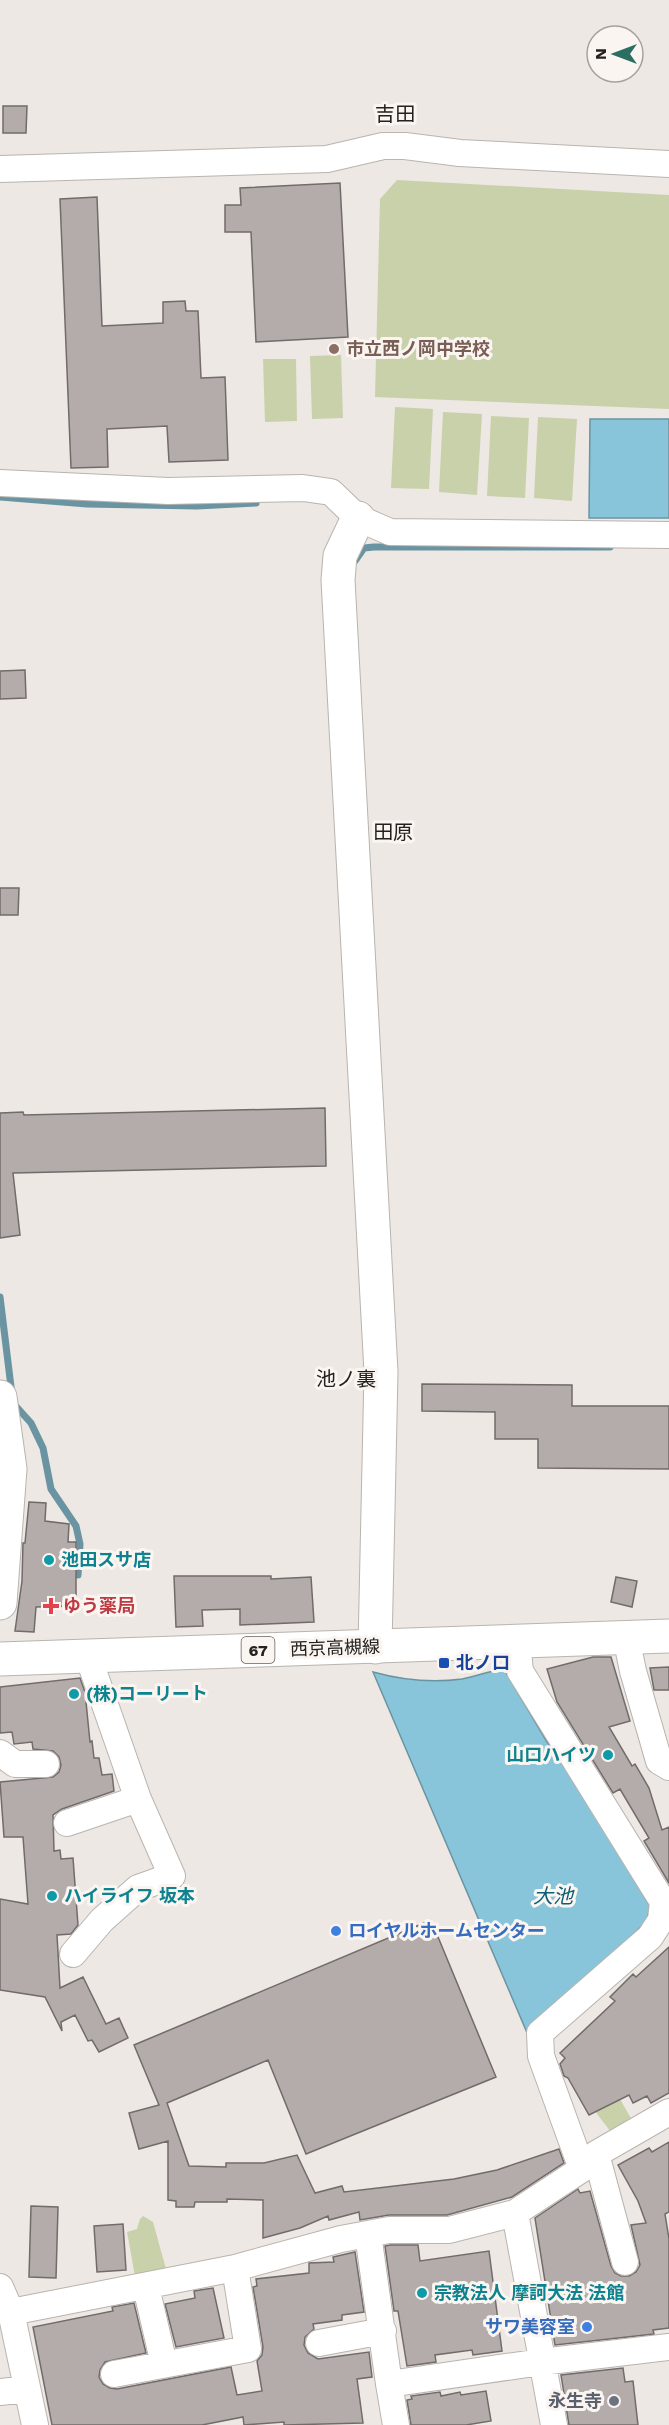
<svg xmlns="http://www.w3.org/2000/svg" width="669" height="2425" viewBox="0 0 669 2425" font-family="'Work Sans','Noto Sans JP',sans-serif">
<rect width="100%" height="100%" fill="#ede8e3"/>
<!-- green -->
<path fill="#c9d1ab" d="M397,180L669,195V409L375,397L380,199Z
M341,355L343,418L312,419L310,356Z
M263,359H296L297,421L265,422Z
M395,407L433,409L429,489L391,488Z
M443,412L482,414L477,495L439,492Z
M491,416L529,418L525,498L487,496Z
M538,417L577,419L572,501L534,498Z
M605,2073L632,2120L611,2132L594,2110Z
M143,2216L153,2222L166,2269L135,2276L127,2232L137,2229L140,2219Z"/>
<!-- water -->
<path fill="#88c5da" stroke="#6a94a2" stroke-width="1.5" d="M590,419H669V518H589Z
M504,1669L547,1742L574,1779L650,1906L647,1921L528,2035L373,1672C402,1680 433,1683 462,1679C477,1676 489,1671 504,1669Z"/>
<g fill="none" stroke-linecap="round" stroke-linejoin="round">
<!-- stream -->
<path stroke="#6a94a2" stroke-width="7" d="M0,497L87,504L197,506L256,503
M355,561L364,548L374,547H610
M0,1297L13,1403L31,1423L43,1448L51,1489L76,1526L80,1544L78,1575"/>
</g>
<!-- building -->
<path fill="#b3acab" stroke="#716b6a" stroke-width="1.5" d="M3,106H27L26,133H3Z
M340,183L348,337L256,342L251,232H225V205H241L240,188Z
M97,197L102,326L163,323V302L185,301L186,311H198L201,378L225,377L228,460L169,462L167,426L107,429L108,467L71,468L60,199Z
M25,670L26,698L0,699V671Z
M0,888H19L18,915H0Z
M325,1108L326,1166L13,1173L20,1235L0,1238V1113L23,1112L24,1115Z
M422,1384L572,1385V1406H669V1469L538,1468V1439H495V1412L422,1411Z
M29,1502L46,1503L45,1521L69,1524L68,1542H76V1606L36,1607L34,1632L15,1631L22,1581L23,1543H25Z
M174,1576H271V1579L311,1577L314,1622L240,1625V1609L202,1610L203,1626L176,1627Z
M616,1577L637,1581L632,1607L611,1602Z
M593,1657H611L630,1721L609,1727L632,1766L635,1764L649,1788L662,1830L669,1827V1883L644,1841L649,1838L620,1789L613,1793L557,1702L547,1669Z
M669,1667V1690H654L650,1668Z
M80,1678L85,1692L90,1742L92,1741L94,1758H99L102,1775L112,1774L114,1791L62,1809L53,1815L54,1851L60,1850L61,1859L73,1858L78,1925L71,1934L57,1935L60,1988L83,1977L106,2024L119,2018L128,2038L99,2052L92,2040L88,2041L75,2015L61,2022L62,2031L45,1997L0,1990V1899L28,1904L23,1837H4L0,1782L53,1777L59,1772L61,1765L59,1757L53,1751L33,1749L32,1742L14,1744L12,1732L0,1733V1687Z
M431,1920L496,2077L306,2154L268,2060L167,2103L189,2166L226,2167V2163H264L297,2155L315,2193L342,2186L344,2192L454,2179L497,2170L559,2149L564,2163L512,2197L447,2215H389L360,2220L359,2212L329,2220L328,2216L300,2228L263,2238V2200L227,2199V2202H195L194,2207H176V2201L168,2200V2141L139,2149L129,2113L159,2105L134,2045Z
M669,1947V2093L651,2103L647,2096L633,2103L629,2095L589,2115L568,2078L564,2076L560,2064L565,2058L560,2053L615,2001L610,1997L633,1974L636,1977Z
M669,2142V2212L665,2214L669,2239V2328L653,2330L654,2334L555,2345L535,2218L578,2189L580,2193L590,2191L611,2266L615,2273L621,2276H629L636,2272L640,2265L631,2225L646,2223L638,2201L618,2165L649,2148L652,2152Z
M31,2206L58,2207L56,2278L29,2277Z
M123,2224L126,2270L97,2272L94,2226Z
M390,2245H418L420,2261L489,2251L502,2351L473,2355L472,2350L435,2355L436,2362L407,2366L398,2311H394L385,2246Z
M355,2252L364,2312L342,2315V2320L313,2324L314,2329L305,2337L304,2345L308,2353L318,2359L369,2352L372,2377L357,2379L363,2423L284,2425V2422L244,2425L243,2417L202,2425H52L33,2327L113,2311L112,2307L134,2303L146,2353L105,2362L100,2370L99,2377L103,2384L110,2388L117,2389L231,2367L237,2395L262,2391L257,2361L262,2355L263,2347L253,2287L257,2286L256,2279L309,2273V2263L334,2262L333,2257Z
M213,2288L224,2338L176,2347L165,2304L195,2298L194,2291Z
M623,2368L625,2382L633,2381L638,2425H569L561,2375Z
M486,2391L491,2421L466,2425H411L407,2400L412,2399L411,2396L440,2392L441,2396L460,2392L461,2395Z"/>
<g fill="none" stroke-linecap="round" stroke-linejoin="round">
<!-- street casing -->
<g stroke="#b9b4af" stroke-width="28">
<path id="street" d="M0,169L327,159L383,146H405L460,153L669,164
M0,483L168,491L303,488L331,492L358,518L390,532L669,535
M626,1637L633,1671L659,1761L669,1767
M517,1642L520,1671L663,1902L661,1920L650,1937L540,2033L541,2056L582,2169
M0,1753L15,1764H46
M67,1823L138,1799
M73,1954L102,1920L138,1888L172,1876L138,1799L88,1656
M596,2154L625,2262
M515,2213L554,2425
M368,2234L389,2384
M0,2287L11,2312L35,2425
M146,2287L164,2364
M11,2312L235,2268L341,2239L389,2230H449L515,2213L582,2169L596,2154L669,2112
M319,2343L383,2331
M114,2374L248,2349L235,2268
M0,2392L27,2389
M396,2425L389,2384L541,2362L669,2347"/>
</g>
<!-- secondary casing -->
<g stroke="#b9b4af" stroke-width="35">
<path id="secondary" d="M358,518L340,556L338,580L381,1372L375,1647
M0,1397L10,1469L0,1603"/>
</g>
<!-- primary casing -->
<g stroke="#b9b4af" stroke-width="35">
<path id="primary" d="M0,1659L669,1636"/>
</g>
<!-- street -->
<use href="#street" stroke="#fff" stroke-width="26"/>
<!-- secondary -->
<use href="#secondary" stroke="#fff" stroke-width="33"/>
<!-- primary -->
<use href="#primary" stroke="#fff" stroke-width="33"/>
</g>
<!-- markers -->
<circle fill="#8d6e63" stroke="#fbf5f1" stroke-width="2" cx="334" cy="349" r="6"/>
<g fill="#0f9aa8" stroke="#fbf5f1" stroke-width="2">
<circle cx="49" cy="1560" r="6"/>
<circle cx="74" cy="1694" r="6"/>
<circle cx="608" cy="1755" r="6"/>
<circle cx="52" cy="1896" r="6"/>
<circle cx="422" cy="2293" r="6"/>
</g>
<path fill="#e0444e" stroke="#fbf5f1" stroke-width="2" d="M48 1597h6v6h6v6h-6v6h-6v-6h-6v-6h6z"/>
<rect fill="#1a4fb4" stroke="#fbf5f1" stroke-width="2" x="438" y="1657" width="12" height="12" rx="3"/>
<g fill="#3f7fe0" stroke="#fbf5f1" stroke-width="2">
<circle cx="336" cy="1931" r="6"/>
<circle cx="587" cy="2327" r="6"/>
</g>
<circle fill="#6b7280" stroke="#fbf5f1" stroke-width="2" cx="614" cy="2401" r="6"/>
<g text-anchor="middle" stroke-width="6" stroke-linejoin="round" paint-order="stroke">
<!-- shield labels -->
<rect fill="#fbf5f1" stroke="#64615f" stroke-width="1.5" x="241.5" y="1637" width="33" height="26" rx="4.5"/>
<g font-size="16" font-weight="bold" fill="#232220">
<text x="258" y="1656">67</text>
</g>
<!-- education labels -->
<g font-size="18" font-weight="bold" fill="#785e54" stroke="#fbf5f1" text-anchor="start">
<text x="346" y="355">市立西ノ岡中学校</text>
</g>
<!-- culture labels -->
<g font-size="18" font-weight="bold" fill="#0d838f" stroke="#fbf5f1" text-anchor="start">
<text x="61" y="1566">池田スサ店</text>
<text x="86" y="1700">(株)コーリート</text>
<text x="596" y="1761" text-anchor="end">山口ハイツ</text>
<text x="64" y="1902">ハイライフ 坂本</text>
<text x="434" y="2299">宗教法人 摩訶大法 法館</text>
</g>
<!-- health labels -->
<g font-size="18" font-weight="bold" fill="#be3a42" stroke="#fbf5f1" text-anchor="start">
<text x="63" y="1612">ゆう薬局</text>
</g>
<!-- street labels -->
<g font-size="18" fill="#232220" stroke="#fbf5f1">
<text transform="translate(335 1648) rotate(-2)" y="6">西京高槻線</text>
</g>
<!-- transit labels -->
<g font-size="18" font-weight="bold" fill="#164399" stroke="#fbf5f1" text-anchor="start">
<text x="456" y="1669">北ノ口</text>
</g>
<!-- shop labels -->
<g font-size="18" font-weight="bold" fill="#366cbe" stroke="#fbf5f1" text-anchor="start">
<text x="348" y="1937">ロイヤルホームセンター</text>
<text x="575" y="2333" text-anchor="end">サワ美容室</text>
</g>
<!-- worship labels -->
<g font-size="18" font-weight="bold" fill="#5b616d" stroke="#fbf5f1" text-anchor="end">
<text x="602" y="2407">永生寺</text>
</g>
<!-- neighbourhood labels -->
<g font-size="20" fill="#232220" stroke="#fbf5f1">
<text x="395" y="121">吉田</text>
<text x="393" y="839">田原</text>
<text x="346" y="1386">池ノ裏</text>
</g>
<!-- water labels -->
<g font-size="20" font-style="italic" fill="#0c5f74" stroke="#fbf5f1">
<text x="553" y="1903">大池</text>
</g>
</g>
<!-- north arrow -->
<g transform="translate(615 54) rotate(270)"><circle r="28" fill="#fbf5f1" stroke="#a5a19d" stroke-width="1.5"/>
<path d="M0-4.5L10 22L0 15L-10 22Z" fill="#2b6f62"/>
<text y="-9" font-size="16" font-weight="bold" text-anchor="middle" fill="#232220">N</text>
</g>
</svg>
